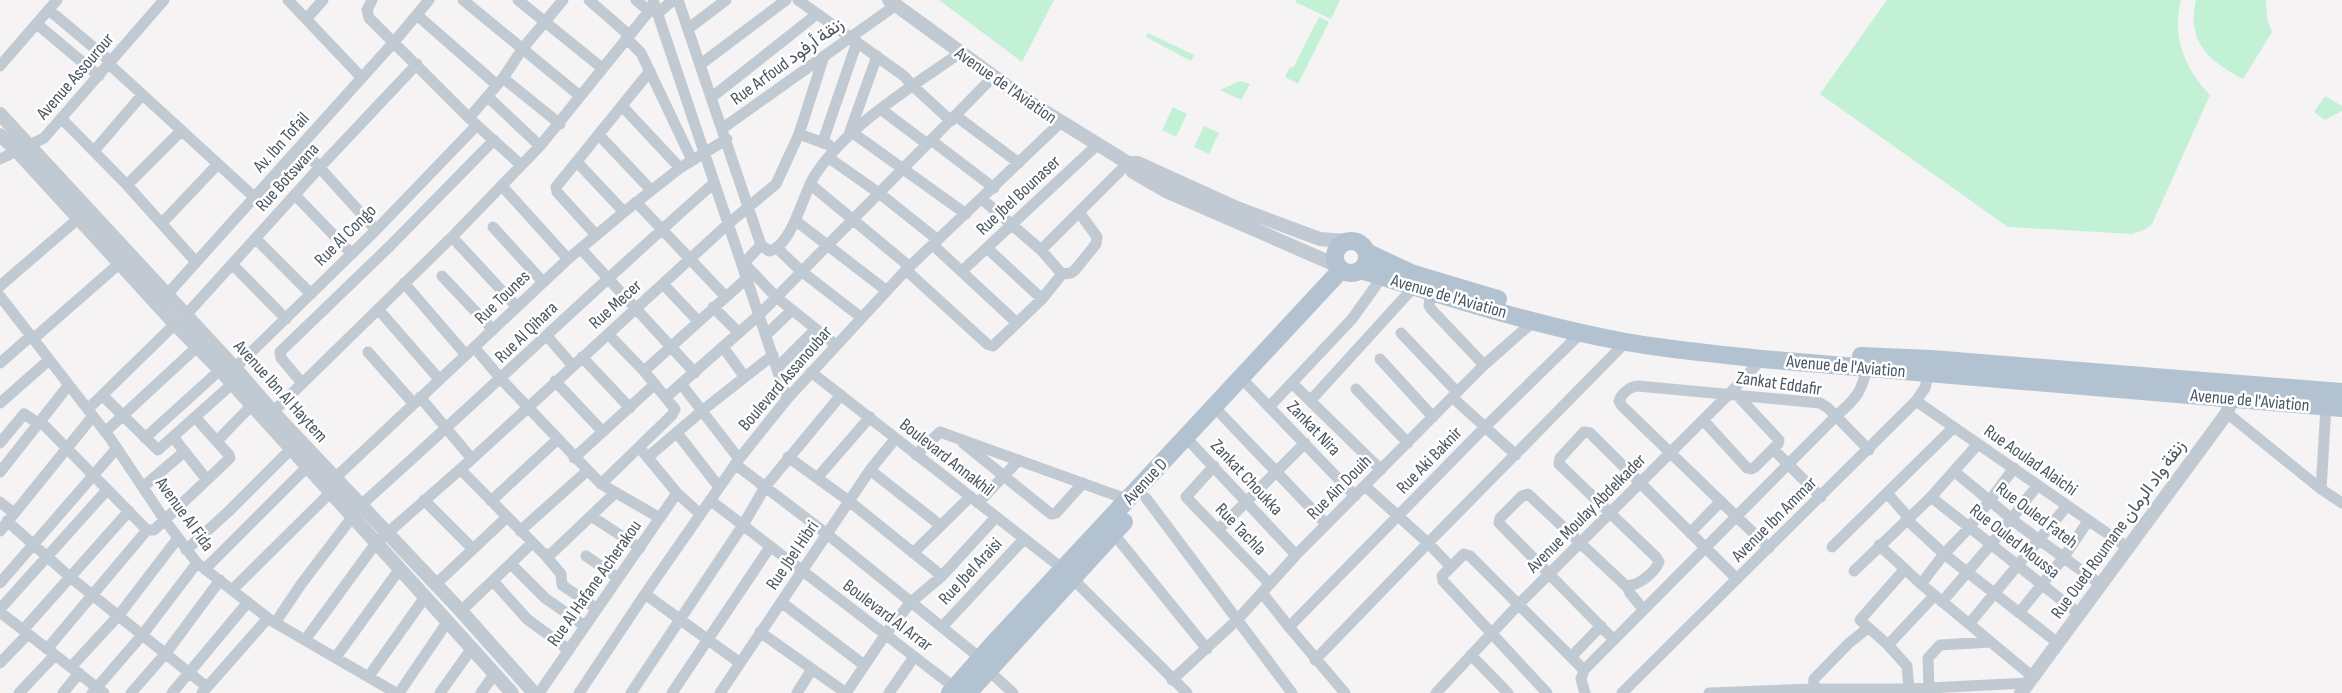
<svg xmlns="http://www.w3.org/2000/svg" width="2342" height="693" viewBox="0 0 2342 693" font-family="'Sofia Sans Condensed',Vazirmatn,sans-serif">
<rect width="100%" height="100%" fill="#f5f3f3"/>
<!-- green -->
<path fill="#c3f1d5" d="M939,0H1054L1022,62Z
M1296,0H1340L1331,19L1295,2Z
M1887,0H2181C2172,37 2184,68 2210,95L2152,224L2146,229L2132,234L2008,227L1820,94Z
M2196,0H2266L2267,19L2272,32L2243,79C2209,61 2186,42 2196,0Z
M1319,17L1329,22L1298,84L1285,77L1290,67L1293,68Z
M1148,33L1194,55L1191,61L1146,37Z
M1240,81L1250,84L1241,100L1220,90Z
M2325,96L2342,106V111L2325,120L2314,112Z
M1173,107L1187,114L1176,137L1162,130Z
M1204,126L1219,133L1209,154L1194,147Z"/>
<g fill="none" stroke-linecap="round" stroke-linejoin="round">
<!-- minor -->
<path stroke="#c1cad2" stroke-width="11" d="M288,0L362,78
M372,0L367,10L369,18L469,118L521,165
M463,0L580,96
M518,0L602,68
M589,0L629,35
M636,0L649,11
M653,0L787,399
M678,0L761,245L769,251C792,247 803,193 815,175C848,125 911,87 960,53
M798,0L904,76L913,86L951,121
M49,10L111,62
M657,14L673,0
M417,15L497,85
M307,18L323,0
M37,24L99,76
M689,28L726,0
M626,38L641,53L692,160
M109,64L254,197
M701,64L786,0
M0,66L57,0
M503,78L560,124
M488,97L540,146
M712,97L817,14
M622,106L680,168
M882,110L927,144
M956,116L1019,163
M469,118L503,78L523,48L563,0
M62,119L127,185L196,262
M723,128L896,5
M853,133L966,214
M799,134L829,145
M599,135L651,190
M848,137L877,56
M931,140L994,188
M823,141L857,42
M301,147L376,230
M94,151L142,95
M829,158L879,193L938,240
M0,159L44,138L164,0
M577,162L624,212
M810,184L910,267
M127,185L181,131
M502,186L568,259
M295,195L352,254
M982,199L1041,250L1062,274
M636,202L725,296
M796,221L887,291
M162,223L218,164
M493,227L543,282
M596,235L557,192L556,187L650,71
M452,237L517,307
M256,239L311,294
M933,245L1017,323
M777,248L801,271L862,318
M987,248L1042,299
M581,249L695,373
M1041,250L1128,163
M741,260L776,297L836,345
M744,263L761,245
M232,264L286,319
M906,270L987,344L993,346L1042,299L1062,274
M962,271L1097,145
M1062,274L1071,273L1075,270L1096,244L1097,237L1079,212
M442,276L493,330
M404,283L466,355
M663,284L698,321
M0,286L79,218
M1431,293L1429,305L1431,309L1484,365
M0,296L110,438L164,519L197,563L272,621L396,693
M163,299L394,42L429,0
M713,307L739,333
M378,309L439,379
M186,315L319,168L417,64
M1401,333L1457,392
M766,335L792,310
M547,336L573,366
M33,339L120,263
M723,347L744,376
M475,348L501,379L601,484L660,518
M368,352L414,404
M582,357L630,408
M1380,359L1433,417
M0,363L31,336
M235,368L376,230L477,125
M777,368L816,329
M644,371L746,279
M811,372L1063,569L1187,693
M555,381L603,432
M302,383L281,358L280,352L390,246L494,140
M1292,383L1381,470
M682,385L739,459
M1248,385L1355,496
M1356,389L1408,443
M102,395L158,450L232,384
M420,397L472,459
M666,397L759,315L993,77
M1452,397L1516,455
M1311,400L1413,288
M1916,401L2127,547
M0,403L49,360
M1269,407L1352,319L1382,277
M88,409L175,324
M273,412L452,237L540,146L654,5
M2227,413L2321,489L2342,503
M1221,414L1326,524
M1703,420L1747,468L1751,469L1755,467L1778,444L1779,440L1736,394
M40,421L147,530
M105,432L197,347
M677,433L719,487
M173,437L207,480
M145,438L220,370
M217,441L252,405
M0,443L24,414L38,423
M963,443L1051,514L1056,513L1083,483
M1192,444L1296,555
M1773,449L1821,497
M644,453L677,493L700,514
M916,455L940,432L1129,500
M648,457L703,410L773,355
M788,457L849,501L942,576
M574,458L655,384
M735,464L827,534L980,658
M1214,466L1186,497L1270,584
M2014,468L1969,528L1944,554L1921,584L2033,677
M460,469L545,555L552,553L615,493
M870,470L940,525
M0,472L68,386
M1955,472L2019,525L2100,584
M335,478L568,259L624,212L680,168L727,139
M817,478L870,417
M601,484L672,415L675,409L644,371L608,334
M1365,486L1428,543L1450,566
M143,487L184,452
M2321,489L2326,407
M1887,493L1908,517
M1931,497L2078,613
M1146,498L1292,693
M424,500L473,549
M710,500L954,687
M491,501L558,439
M0,502L14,513
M978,503L1019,460
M361,505C480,399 594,289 714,183
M591,516L640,548
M1906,519L1944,554L2058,643
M7,521L70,577L207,687
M1218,530L1305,443
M0,531L93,416
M520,531L587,471
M1113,533L1207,649
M1690,533L1721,501
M1879,545L1921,584
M1832,547L1954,427
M1769,548L1622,406L1619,401C1621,394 1630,386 1638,386L1820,403L1828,408L1869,450
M186,550L228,512L291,449
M913,553L970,497
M545,555L561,574L562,585L597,609
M586,556L618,578
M511,564L545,598L585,626
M205,569L307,467
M1905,569L1860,620L1888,645L1907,666L1909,689
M1854,571L1931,497L1978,444
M493,581L527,619L569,650
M0,583L117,448
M436,584L507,517
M1627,586L1630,593L1643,609
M232,590L331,492
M645,594L740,663
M1263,594L1289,627
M781,602L864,665
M1942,602L1998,536L2037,486
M0,609L107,490
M461,611L532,543
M0,612L104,693
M2019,613L2064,557L2088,521
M275,623L302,583L353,516
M1969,624L2066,507
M942,627L1024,539
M23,630L129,511
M760,632L846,693
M1613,639L1499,523L1500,518L1522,496L1528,494L1625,585C1637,588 1655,572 1659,562L1656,557L1559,464L1560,458L1584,432L1590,433L1737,579
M305,640L376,543L472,459L728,224L776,184L799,134L824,56
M1888,645L1934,596
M47,649L147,530H154L230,458L229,455L195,417
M1471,655L1508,693
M336,657L399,570
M1571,657L1601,626
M1315,660L1428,543L1626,342
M0,663L28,634
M71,667L119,615L178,538
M988,670L1013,693
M369,676L425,597
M1172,680L1238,619L1296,555L1484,365L1534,321
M1929,688L1928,658L1940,645L1991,642
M1813,689L1814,679L1849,643L1868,628
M19,693L55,655
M63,693L79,673
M92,693L143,634L197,563
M131,693L166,653L220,580
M172,693L248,602
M202,693L268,618
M399,693L448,621
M440,693L472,648
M481,693L495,673
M539,693L677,493
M579,693L645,594L739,459L787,399L906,270L1060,123
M631,693L743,525L765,487L841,395
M672,693L770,547
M720,693L870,470L895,439
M797,693L812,669
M846,693L885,635L910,603L942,576L996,517
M889,693L914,657
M1345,693L1289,627L1485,427L1581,333
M1436,693L1519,604L1730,393L1762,359
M1547,693L1443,581L1442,576L1464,554L1470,556L1584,670
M1585,693L1581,679L1584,670L1836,416C1856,399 1864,390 1867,363
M1622,693L1916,401L1925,388L1930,368
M1709,693L1813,689H1909L2028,683"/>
<!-- tertiary -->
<path stroke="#c1cad2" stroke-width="14" d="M889,0L1026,100L1128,163L1133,172L1166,191L1338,266
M0,114L235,368L273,412L461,611L534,693
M0,135L16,150L175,324L220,370L512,693
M1128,163H1138L1237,208L1309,235L1320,239L1346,241
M2021,693L2227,413L2235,389"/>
<!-- primary -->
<path stroke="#b3c2d1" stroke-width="18" d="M1335 257a16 16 0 1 1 32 0a16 16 0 1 1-32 0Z
M1366,252L1411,273L1498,299
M1360,270C1448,297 1536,326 1626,342C1671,350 1717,354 1762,359L2342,408
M1861,356L1931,359L2342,392
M950,693L993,644L1341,270
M968,693L1124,522"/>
</g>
<g text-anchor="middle" stroke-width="5" stroke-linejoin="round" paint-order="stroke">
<!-- street labels -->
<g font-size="18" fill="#4a5661" stroke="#fff">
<text transform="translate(787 61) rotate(-36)" y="6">Rue Arfoud زنقة أرفود</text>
<text transform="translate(75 76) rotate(-49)" y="6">Avenue Assourour</text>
<text transform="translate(1006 85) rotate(35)" y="6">Avenue de l'Aviation</text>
<text transform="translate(281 142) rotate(-48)" y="6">Av. Ibn Tofail</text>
<text transform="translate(287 177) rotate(-48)" y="6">Rue Botswana</text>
<text transform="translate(1018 195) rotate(-43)" y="6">Rue Jbel Bounaser</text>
<text transform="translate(345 235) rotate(-45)" y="6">Rue Al Congo</text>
<text transform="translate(1449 296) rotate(16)" y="6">Avenue de l'Aviation</text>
<text transform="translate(502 297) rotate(-44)" y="6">Rue Tounes</text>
<text transform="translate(615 304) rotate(-42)" y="6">Rue Mecer</text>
<text transform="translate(526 332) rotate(-44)" y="6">Rue Al Qihara</text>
<text transform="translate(1846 366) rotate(5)" y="6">Avenue de l'Aviation</text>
<text transform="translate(785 378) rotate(-49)" y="6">Boulevard Assanoubar</text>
<text transform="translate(1779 383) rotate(8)" y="6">Zankat Eddafir</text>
<text transform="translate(281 391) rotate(48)" y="6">Avenue Ibn Al Haytem</text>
<text transform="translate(2250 400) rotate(5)" y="6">Avenue de l'Aviation</text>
<text transform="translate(1314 428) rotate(46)" y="6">Zankat Nira</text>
<text transform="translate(947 457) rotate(38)" y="6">Boulevard Annakhil</text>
<text transform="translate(1429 460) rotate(-46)" y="6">Rue Aki Baknir</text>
<text transform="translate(2031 460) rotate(35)" y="6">Rue Aoulad Alaichi</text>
<text transform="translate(1247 477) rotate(47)" y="6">Zankat Choukka</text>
<text transform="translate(1145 481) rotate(-47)" y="6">Avenue D</text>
<text transform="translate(1339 487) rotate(-45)" y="6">Rue Ain Douih</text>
<text transform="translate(1586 513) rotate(-45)" y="6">Avenue Moulay Abdelkader</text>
<text transform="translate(185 514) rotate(54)" y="6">Avenue Al Fida</text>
<text transform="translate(2037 515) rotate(37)" y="6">Rue Ouled Fateh</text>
<text transform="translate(1774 519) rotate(-45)" y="6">Avenue Ibn Ammar</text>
<text transform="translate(1241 529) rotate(46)" y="6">Rue Tachla</text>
<text transform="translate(2118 529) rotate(-54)" y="6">Rue Oued Roumane زنقة واد الرمان</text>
<text transform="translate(2015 541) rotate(38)" y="6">Rue Ouled Moussa</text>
<text transform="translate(792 555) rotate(-56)" y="6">Rue Jbel Hibri</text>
<text transform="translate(970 571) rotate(-47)" y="6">Rue Jbel Araisi</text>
<text transform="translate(594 583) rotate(-55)" y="6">Rue Al Hafane Acherakou</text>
<text transform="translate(888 615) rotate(37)" y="6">Boulevard Al Arrar</text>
</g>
</g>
</svg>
